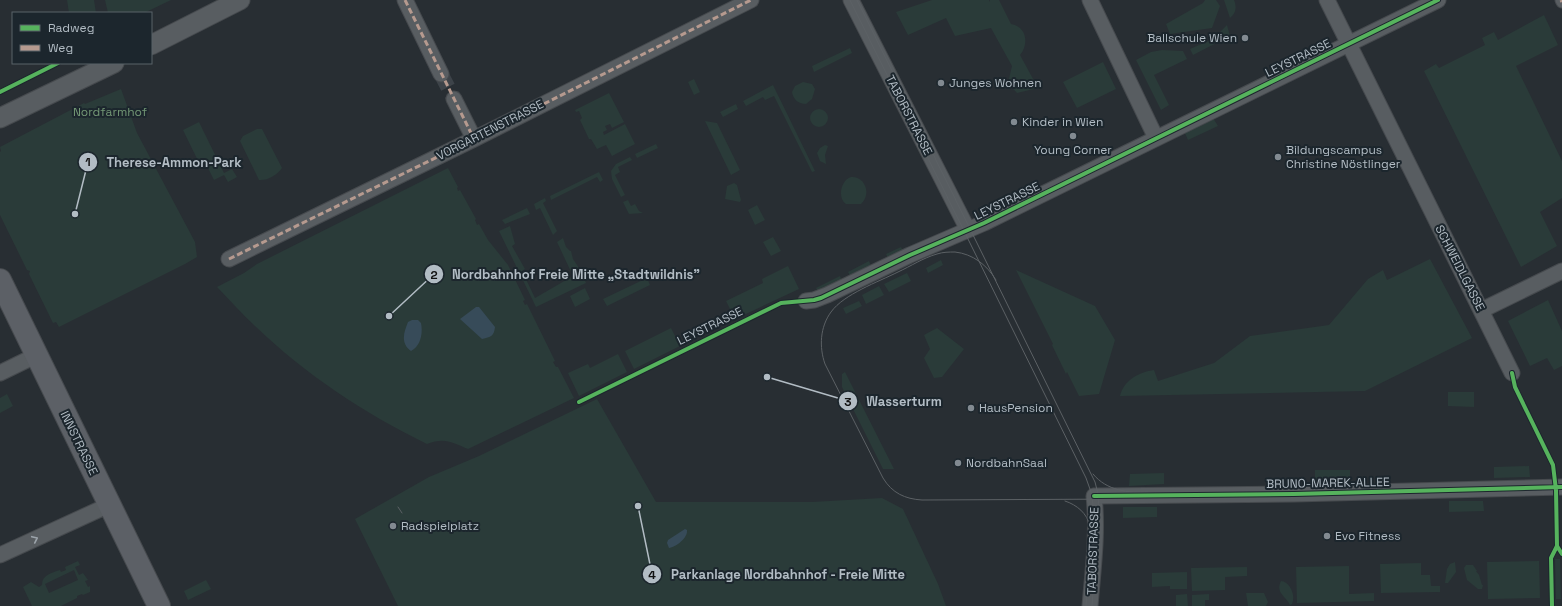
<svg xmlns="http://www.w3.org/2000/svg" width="1562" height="606" viewBox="0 0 1562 606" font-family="'Space Grotesk',sans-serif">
<rect width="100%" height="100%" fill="#282e33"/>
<!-- green -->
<path fill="#2a3b39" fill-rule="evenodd" d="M67,0H94L96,13H69Z
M105,0H171L144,13H108Z
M932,0H989L990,2V0H999L1011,24C1027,27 1029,44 1020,55L1038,88L1017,93L1008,83L1012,66L991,28L955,36L946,18L908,35L896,12Z
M1205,0H1216L1220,6L1212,28L1170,34L1166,24L1203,3Z
M1224,0H1234C1237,7 1236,13 1230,18Z
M1544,15L1558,45L1516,66L1562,161V198L1540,212L1557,246L1521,267L1424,71L1436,64L1439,68L1485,45L1482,38L1494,32L1498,40Z
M1227,25L1230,36L1193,55L1190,49L1213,39Z
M850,48L852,53L814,72L812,66Z
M1162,50L1183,51L1187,59L1154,75L1169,105L1161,110L1136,60L1151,52Z
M1103,62L1116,89L1077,108L1063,82Z
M694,79L700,92L694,95L688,82Z
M803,82L812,84L815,89L812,99L806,104C798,104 793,99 792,92L795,86Z
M773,85L815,171L812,172L774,96L765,100L763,97L746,106L743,101Z
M121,89L137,133L195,242L197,257L185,264L59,327L56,322L53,323L29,274L30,271L27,270L0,215V152L1,151L0,147L84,103L85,104Z
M609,93L624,122L612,128L610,124L605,126L607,130L603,132L604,135L625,124L635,144L612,156L606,145L597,149L591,139H589L580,120L582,118L579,111L576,112L575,110Z
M736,104L738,109L723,117L720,112Z
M810 118a9 9 0 1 1 18 0a9 9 0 1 1-18 0Z
M1213,118L1218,126L1188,140L1184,131Z
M705,121L717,123L740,170L731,175Z
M199,122L224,173L232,169L237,177L228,182L224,175L214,180L207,166L202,169L183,130Z
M257,129H262L282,168C277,175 267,181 259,180L240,141L243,136Z
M656,144L658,148L637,158L635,154Z
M825,145L828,146L825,155L826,164L820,161L817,153L820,148Z
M630,157L632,160L618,167L620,172L615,175L625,195L621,197L612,179L611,171L616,164Z
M448,168L458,187L457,188L458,191L460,190L476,219L475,220L477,225L479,224L488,240L508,265L525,300L523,301L525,305L527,304L555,361L553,362L556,367H558L574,398L468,449C452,442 444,437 427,444C364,413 306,375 255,326C242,314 230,300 217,287L244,273L257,264Z
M599,172L603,180L600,182L597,177L551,200L550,196Z
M851,177C865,176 872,194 861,204H846C837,198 841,180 851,177Z
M734,183L737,185L741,200L740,202L725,199L727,186Z
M545,198L546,201L543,203L557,231L553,235L540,208L536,210L534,204Z
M628,200L631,206L635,204L639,211L643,213L629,214L623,202Z
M757,205L765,220L755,225L748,210Z
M527,208L530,214L505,224L502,220Z
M510,226L515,244L512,246L525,269L522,271L535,298L573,276L557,242L563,238L566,247L570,251H571L573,259L579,268L578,269L582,279L584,278L586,283L536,307L499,231Z
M773,237L781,251L771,256L763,242Z
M901,247L903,251L888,258L886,254Z
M1430,259L1472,338L1365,391L1120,396C1124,380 1139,372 1154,370L1158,381L1214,363L1250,336L1329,325L1368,279L1383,270L1387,280Z
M941,260L943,265L928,273L926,268Z
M869,261L871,266L851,277L848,272Z
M788,266L799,289L735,319L726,301L763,283L762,279Z
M1016,270L1095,306L1115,340L1099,394L1079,396L1067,372L1066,374L1052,345L1053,344Z
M907,273L911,281L889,292L884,284Z
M840,276L842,281L819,293L816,288Z
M647,278L650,285L607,306L603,299Z
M879,286L884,295L866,304L862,295Z
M585,288L590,299L575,307L570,296Z
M1548,300L1562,331V366L1554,370L1547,358L1530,366L1508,321Z
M859,301L862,306L846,314L843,308Z
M671,328L680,346L634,369L625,351Z
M937,328L964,349L942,377L934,378L924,358L930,349L924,335Z
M618,354L627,372L579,396L568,373L588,364L590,368Z
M845,372L894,469H883L842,387V374Z
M1448,392H1474V407L1448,406Z
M7,394L13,406L0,413V398Z
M597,399L656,502H812L882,498L903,509L938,584L946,606H398L355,519L429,477L479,456Z
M1529,466L1530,477L1494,478V467Z
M1315,470H1350V480L1315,481Z
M1164,473V484L1129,486L1130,474Z
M1449,501H1483L1484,511L1449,512Z
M1123,507H1157V517L1123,518Z
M1555,559H1560L1561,599H1556Z
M78,561L80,565L75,567L79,575L83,573L88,580L85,581L88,587L90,586V592L83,595L82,594L77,596V598L61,606H32L23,587L31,582L39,587L42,585C42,575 51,573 60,570L61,572L66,570L65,567ZM74,570L78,580L49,593L45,584Z
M1539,561L1540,598L1488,599L1487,562Z
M1455,562L1456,572L1448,583H1445L1447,569L1450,564Z
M1421,563V575H1430L1431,586H1440V592L1381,593L1380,564Z
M1466,565H1473L1477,571H1476L1479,575L1482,585H1483L1482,589H1478L1467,580L1464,568Z
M1349,566V594L1374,593V601L1297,603L1296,567Z
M1247,567V576L1225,577V590L1192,591L1191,568Z
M1187,572V589H1170V586L1152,587V573Z
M206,580L211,589L188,600L184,591Z
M1281,581C1290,582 1296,595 1292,604L1290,605C1286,596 1275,593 1281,581Z
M1246,593H1264L1268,602L1266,606H1248Z
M1187,594L1188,606H1176V595Z
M1209,594V600H1205V606H1192V595Z"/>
<!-- water -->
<path fill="#374b59" d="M476,307H479L495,327C494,336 491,337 482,339L460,319Z
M412,320H418L421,323C423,333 421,346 411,351C400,343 404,332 408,322Z
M685,529L687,530C688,538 676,547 669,548L667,543L668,540Z"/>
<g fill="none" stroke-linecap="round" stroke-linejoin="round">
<!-- minor-tunnel -->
<path stroke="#3d4349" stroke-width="15" stroke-dasharray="15 8" stroke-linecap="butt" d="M441,74L454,99"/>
<!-- pedestrian casing -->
<g stroke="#464a4e" stroke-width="13">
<path id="pedestrian" d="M1561,0L1562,2"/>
</g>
<!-- minor casing -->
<g stroke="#464a4e" stroke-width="17">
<path id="minor" d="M405,0L441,74
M851,0L968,230
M1090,0L1156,138
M1327,0L1512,373
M454,99L474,139
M229,259L474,139L751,0
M806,301L814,300L827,295L910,255L984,223L1438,0
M1482,310L1562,271
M0,373L37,355
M0,555L109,505
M1090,606C1093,569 1098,533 1094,496L1294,494L1562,487"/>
</g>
<!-- tertiary casing -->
<g stroke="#464a4e" stroke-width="21">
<path id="tertiary" d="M151,45L240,0
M0,118L114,63"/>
</g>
<!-- secondary casing -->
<g stroke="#464a4e" stroke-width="24">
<path id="secondary" d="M0,280L159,606"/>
</g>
<!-- pedestrian -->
<use href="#pedestrian" stroke="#585d61" stroke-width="11"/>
<!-- minor -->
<use href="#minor" stroke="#585d61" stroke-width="15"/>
<!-- tertiary -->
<use href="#tertiary" stroke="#585d61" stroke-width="19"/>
<!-- secondary -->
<use href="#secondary" stroke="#5c6066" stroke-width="22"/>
<!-- tram -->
<path stroke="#5c6165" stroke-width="1" d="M850,0L1086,478L1091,492L1093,505L1086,606
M857,0L1095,482L1098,494L1099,510L1092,606
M996,280C987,265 973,254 955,252C949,252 943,252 937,254C923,258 911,266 898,272C878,282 844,294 831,312C820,327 819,347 825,364L883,478C892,493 905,499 922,500L1130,499L1562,490
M1093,474C1107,491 1128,493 1148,492
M1065,501C1077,505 1087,513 1090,526
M398,507L402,513"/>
<!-- quiet -->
<path stroke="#b69a8f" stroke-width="3" stroke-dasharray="6 3" stroke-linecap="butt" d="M405,0L474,139
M1561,0L1562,2
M229,259L474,139L751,0"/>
<!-- cycleway casing -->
<g stroke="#1c262d" stroke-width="6">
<path id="cycleway" d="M0,92L58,63
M1512,373L1515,387L1553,465L1556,490L1557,546L1562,554
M579,402L781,303L814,300L821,298L910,255L984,223L1438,0
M1094,496L1294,494L1562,487
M1552,606L1551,558L1557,546"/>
</g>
<!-- cycleway -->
<use href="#cycleway" stroke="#56b35d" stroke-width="4"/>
</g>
<!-- one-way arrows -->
<defs><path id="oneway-chevron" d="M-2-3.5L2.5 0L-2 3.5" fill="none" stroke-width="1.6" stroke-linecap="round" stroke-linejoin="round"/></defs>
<use stroke="#9ca4ab" href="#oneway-chevron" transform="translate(35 539) rotate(-25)"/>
<!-- markers -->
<g fill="#828a91" stroke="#1c262d" stroke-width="1.5">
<circle cx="1245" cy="38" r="4"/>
<circle cx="941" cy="83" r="4"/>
<circle cx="1014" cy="122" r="4"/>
<circle cx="1073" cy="136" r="4"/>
<circle cx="1278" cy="157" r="4"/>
<circle cx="971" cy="408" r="4"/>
<circle cx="958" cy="463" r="4"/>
<circle cx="393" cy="526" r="4"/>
<circle cx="1327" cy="536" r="4"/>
</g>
<g text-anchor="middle" stroke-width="4" stroke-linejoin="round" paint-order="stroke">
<!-- poi labels -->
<g font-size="12" fill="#b2bcc4" stroke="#1c262d" text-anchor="start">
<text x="1237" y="42" text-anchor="end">Ballschule Wien</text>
<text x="949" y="87">Junges Wohnen</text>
<text x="1022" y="126">Kinder in Wien</text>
<text x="1073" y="154" text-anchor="middle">Young Corner</text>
<text x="1286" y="154">Bildungscampus<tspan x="1286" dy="14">Christine Nöstlinger</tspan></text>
<text x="979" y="412">HausPension</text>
<text x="966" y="467">NordbahnSaal</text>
<text x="401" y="530">Radspielplatz</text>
<text x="1335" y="540">Evo Fitness</text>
</g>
<!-- street labels -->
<g font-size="12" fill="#b2bcc4" stroke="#1c262d">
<text transform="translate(1298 58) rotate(-26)" y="4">LEYSTRASSE</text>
<text transform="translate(909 115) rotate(63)" y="4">TABORSTRASSE</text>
<text transform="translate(490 130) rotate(-27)" y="4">VORGARTENSTRASSE</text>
<text transform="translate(1007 201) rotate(-26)" y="4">LEYSTRASSE</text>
<text transform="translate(1460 268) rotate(63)" y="4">SCHWEIDLGASSE</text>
<text transform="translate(710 326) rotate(-26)" y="4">LEYSTRASSE</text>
<text transform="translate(79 443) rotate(64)" y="4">INNSTRASSE</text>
<text transform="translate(1328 483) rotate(-1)" y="4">BRUNO-MAREK-ALLEE</text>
<text transform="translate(1093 551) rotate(-88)" y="4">TABORSTRASSE</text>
</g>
<!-- park labels -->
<g font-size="12" fill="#739775" stroke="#1c262d">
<text x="110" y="116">Nordfarmhof</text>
</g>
</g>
<!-- callouts -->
<path fill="none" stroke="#b2bcc4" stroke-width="1.5" d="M75 214L88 162M389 316L434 274M767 377L848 401M638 506L652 574"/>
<g fill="#b2bcc4" stroke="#1c262d" stroke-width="1.5">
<circle cx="75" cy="214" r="4"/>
<circle cx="389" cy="316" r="4"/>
<circle cx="767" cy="377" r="4"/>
<circle cx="638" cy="506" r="4"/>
<circle cx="88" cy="162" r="10"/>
<circle cx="434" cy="274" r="10"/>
<circle cx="848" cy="401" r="10"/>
<circle cx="652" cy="574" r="10"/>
</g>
<g font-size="12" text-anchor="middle" font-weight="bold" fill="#111">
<text x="88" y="166">1</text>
<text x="434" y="279">2</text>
<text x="848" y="406">3</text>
<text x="652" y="579">4</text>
</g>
<g font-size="13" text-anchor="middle" font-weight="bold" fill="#b2bcc4" stroke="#1c262d" stroke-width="4" stroke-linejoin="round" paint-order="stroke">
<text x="174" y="167">Therese-Ammon-Park</text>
<text x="576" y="279">Nordbahnhof Freie Mitte „Stadtwildnis”</text>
<text x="904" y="406">Wasserturm</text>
<text x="788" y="579">Parkanlage Nordbahnhof - Freie Mitte</text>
</g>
<!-- legend -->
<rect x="12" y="12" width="140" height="52" fill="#1c262d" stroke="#586269"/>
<rect x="20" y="25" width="20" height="6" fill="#56b35d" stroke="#586269"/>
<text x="48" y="32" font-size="12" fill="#b2bcc4">Radweg</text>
<rect x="20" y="45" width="20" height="6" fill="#b69a8f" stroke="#586269"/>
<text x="48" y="52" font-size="12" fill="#b2bcc4">Weg</text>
</svg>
